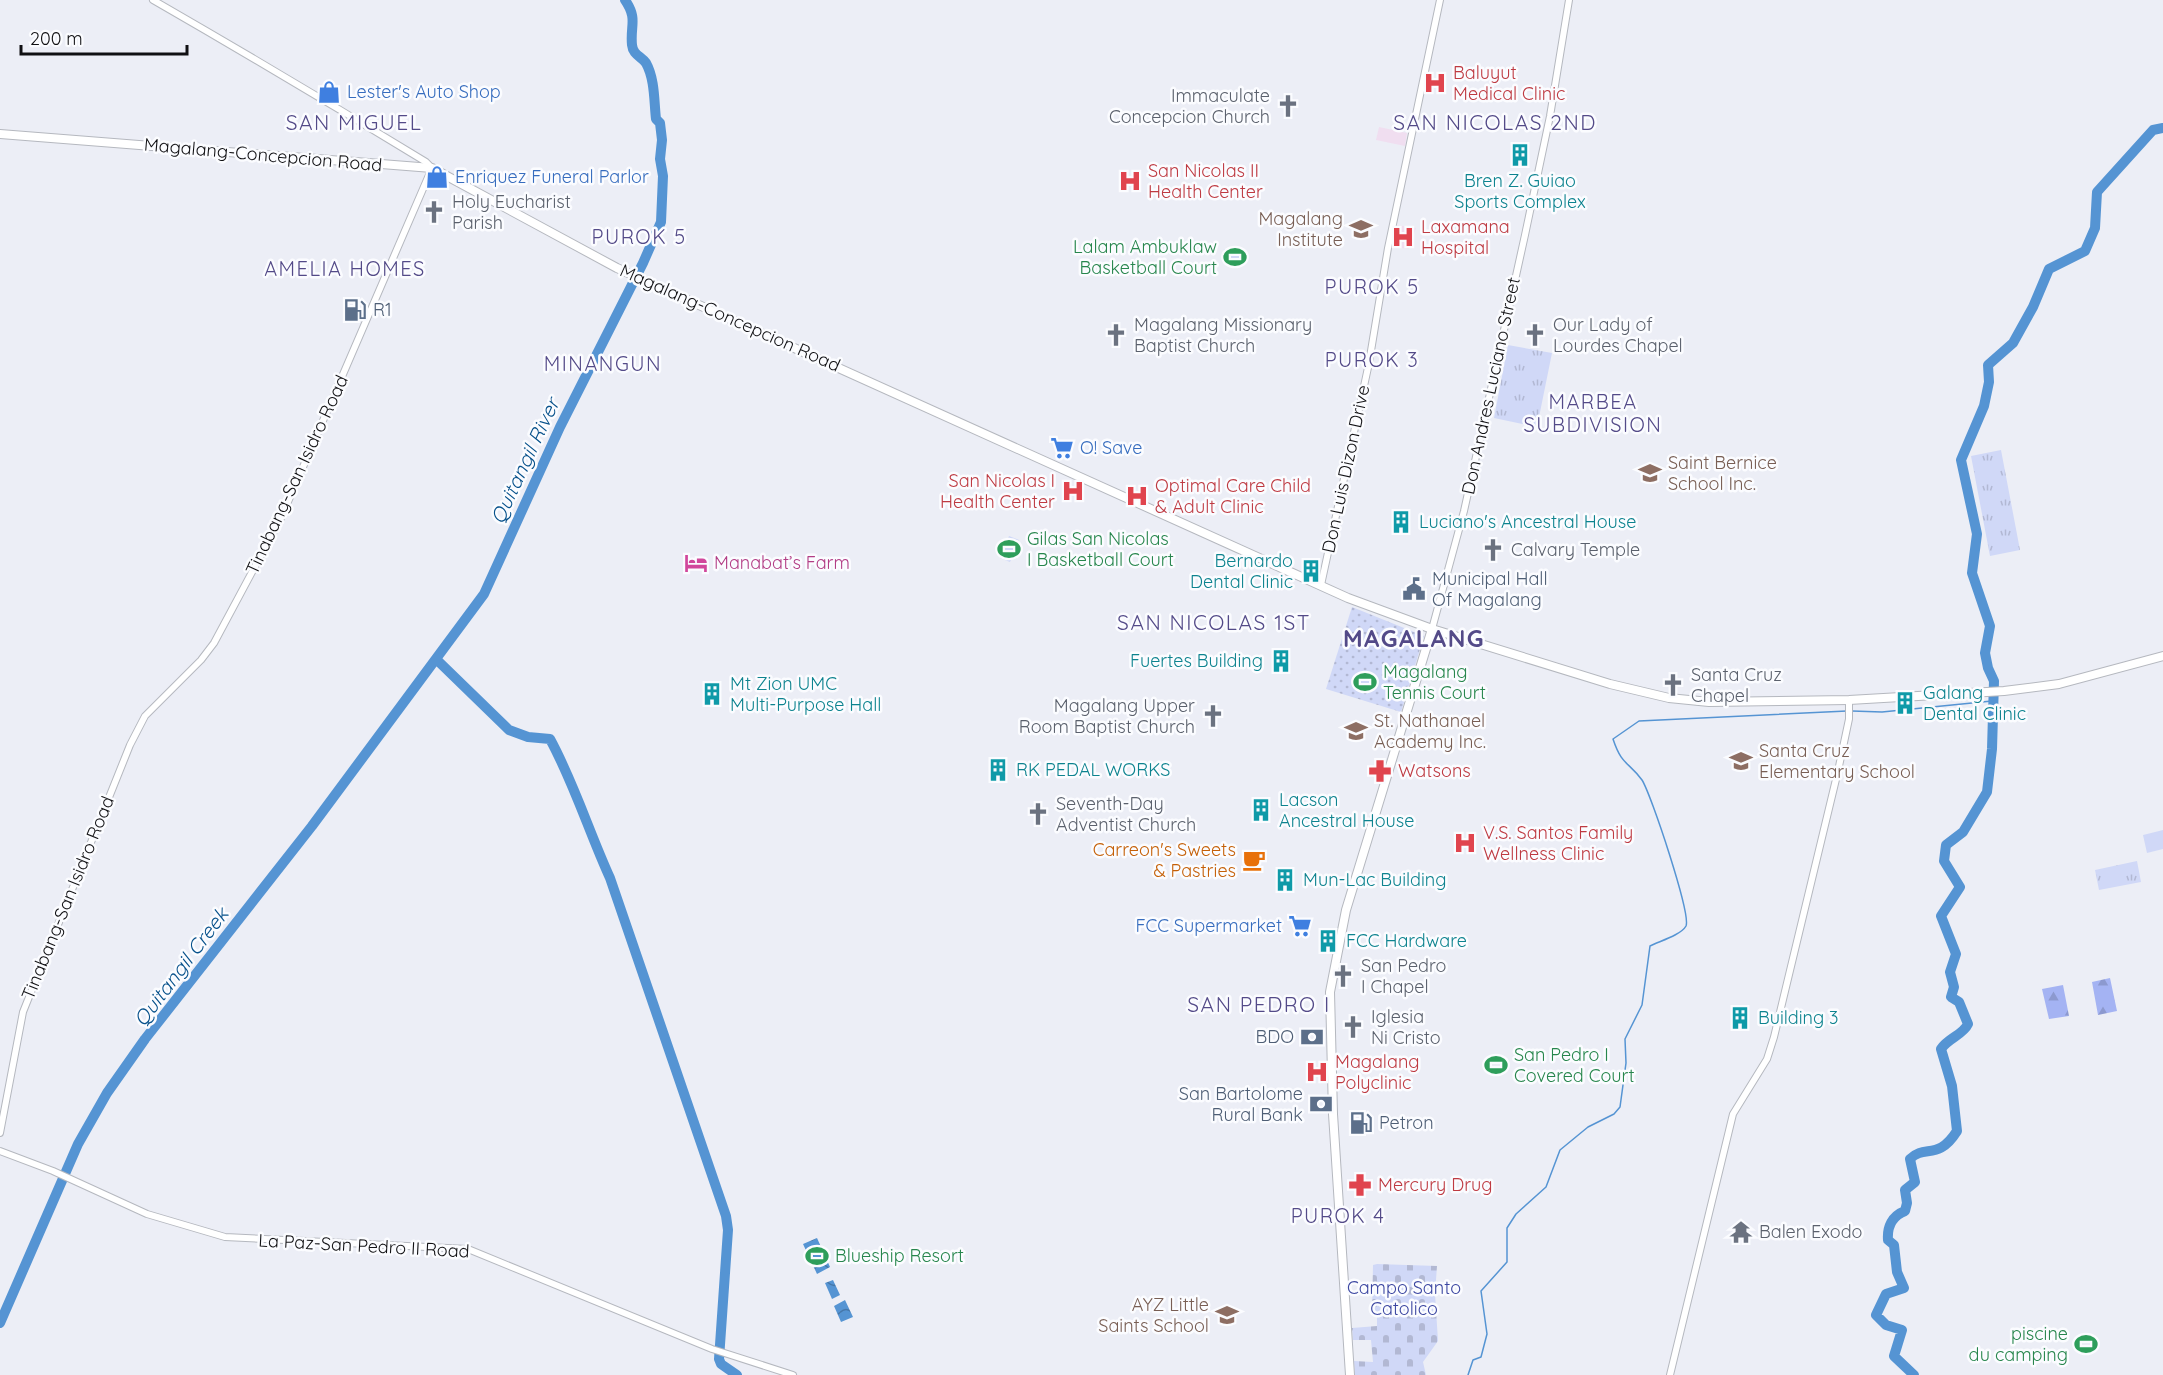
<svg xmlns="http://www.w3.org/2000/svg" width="2163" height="1375" viewBox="0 0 2163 1375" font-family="Quicksand,sans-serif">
<defs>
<pattern id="grass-tufts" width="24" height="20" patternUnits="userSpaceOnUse" patternTransform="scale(1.5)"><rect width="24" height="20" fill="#d0d8f7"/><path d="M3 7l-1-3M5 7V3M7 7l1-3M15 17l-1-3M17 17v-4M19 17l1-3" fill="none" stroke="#b2b8d3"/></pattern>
<pattern id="forest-firs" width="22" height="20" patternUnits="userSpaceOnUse" patternTransform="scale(1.5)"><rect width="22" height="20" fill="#a4b3f3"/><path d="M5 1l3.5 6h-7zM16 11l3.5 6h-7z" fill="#8c99cf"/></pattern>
<pattern id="cemetery-stones" width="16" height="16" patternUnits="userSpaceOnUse" patternTransform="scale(1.5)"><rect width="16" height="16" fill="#d0d8f7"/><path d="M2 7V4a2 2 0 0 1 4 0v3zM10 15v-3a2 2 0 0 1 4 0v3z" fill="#b2b8d3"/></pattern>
<pattern id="park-dots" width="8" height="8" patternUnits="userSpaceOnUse" patternTransform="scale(1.5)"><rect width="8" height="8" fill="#d0d8f7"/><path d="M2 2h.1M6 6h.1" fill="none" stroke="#b2b8d3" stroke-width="1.8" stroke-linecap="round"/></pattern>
<pattern id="water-waves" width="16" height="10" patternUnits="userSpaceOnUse" patternTransform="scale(1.5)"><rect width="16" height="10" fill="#5594d3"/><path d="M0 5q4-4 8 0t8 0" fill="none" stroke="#4577aa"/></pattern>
</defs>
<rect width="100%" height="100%" fill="#eceef6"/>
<!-- medical -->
<path fill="#f0def0" d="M1379,127L1407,133L1405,146L1376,140Z
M1397,225L1416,228L1409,249L1394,247Z"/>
<!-- grass -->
<path fill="url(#grass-tufts)" d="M1508,345L1552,353L1537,427L1494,418Z
M2001,450L2020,550L1990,556L1971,456Z
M2137,861L2141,882L2099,890L2095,870Z"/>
<!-- forest -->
<path fill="url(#forest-firs)" d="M2110,978L2117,1011L2098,1015L2092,982Z
M2063,985L2069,1016L2049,1019L2042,989Z"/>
<!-- cemetery -->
<path fill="url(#cemetery-stones)" d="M1377,1264L1437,1266L1435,1294L1438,1341L1423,1362L1426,1375H1355L1354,1361L1373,1362L1371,1340H1353L1352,1328L1377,1326V1316H1372L1373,1265Z"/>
<!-- park -->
<path fill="url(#park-dots)" d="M1352,607L1424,636L1401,712L1326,689Z"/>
<!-- garden -->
<path fill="#d0d8f7" d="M1224,249L1247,253L1245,264L1222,260Z
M1009,536L1019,540L1010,562L1000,558Z
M1357,669L1373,678L1368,687L1352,678Z
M2163,830V849L2147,853L2143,835Z"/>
<!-- water -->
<path fill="url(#water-waves)" d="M817,1238L830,1267L817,1274L803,1244Z
M833,1280L840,1295L832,1299L825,1283Z
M845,1300L853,1317L841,1322L834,1306Z"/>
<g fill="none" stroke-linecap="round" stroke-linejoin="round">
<!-- stream -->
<path stroke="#5594d3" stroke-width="1.5" d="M1852,711L1882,712L1992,701
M1468,1375L1473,1360L1481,1357L1487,1334L1481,1291L1507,1262V1228L1516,1214L1546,1187L1560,1150L1588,1127L1614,1114L1620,1107L1626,1063L1625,1039L1642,1005L1650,946C1660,941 1681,935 1686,926C1691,914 1651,794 1642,780C1628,761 1622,766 1613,739L1639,721L1847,711"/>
<!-- river -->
<path stroke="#5594d3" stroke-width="10" d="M437,660L509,730L528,737L550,739C574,783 589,832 610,878L726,1216L728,1230L719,1359L721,1364L737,1375
M0,1323L78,1144L107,1093L145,1039L312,826L484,594L560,427L643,263L661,222L663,176L660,159L662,140L660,123L656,119C654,102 655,79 646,63C641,56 633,55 632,45C630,25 638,19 625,0
M1914,1375L1894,1356L1902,1330L1886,1325L1876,1315L1886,1294L1904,1288L1897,1272L1894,1245L1888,1240C1887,1227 1892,1216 1905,1211L1907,1203L1905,1190L1915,1182L1910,1159C1925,1144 1938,1161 1957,1131L1952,1086L1941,1049C1948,1038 1963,1035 1968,1024L1959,1002L1951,997L1954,987L1950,972L1956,954L1941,916L1960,887L1944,861L1946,845L1963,832L1987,792L1992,749L1994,681L1988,668L1985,653L1990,626L1972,573L1977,534L1961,460L1984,406L1989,382L1988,365L2013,343L2033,307L2049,269L2085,251L2095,228L2097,192L2153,130L2163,128"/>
<!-- minor casing -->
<g stroke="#b5b8bf" stroke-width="8">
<path id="minor" d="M1321,585L1369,363L1388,248L1440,0
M1432,629L1464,511L1525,235L1550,116L1569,0
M0,1133L23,1012L130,745L145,716L201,660L214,643L281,518L432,168L426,162C336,107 245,53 153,0
M0,1151L53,1171L147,1214L225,1237L468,1249L712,1349L793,1375
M1670,1375L1733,1114L1767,1059L1774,1037L1838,771L1849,719V700"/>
</g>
<!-- major casing -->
<g stroke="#b5b8bf" stroke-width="10">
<path id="major" d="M0,134L432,168L617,268L1348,598L1432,629L1610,684L1669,698L1709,702L1849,700L2004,691L2059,684L2163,656
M1350,1375L1333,1114L1330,992L1346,910L1432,629"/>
</g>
<!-- minor -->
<use href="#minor" stroke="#fff" stroke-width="6"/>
<!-- major -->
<use href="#major" stroke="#fff" stroke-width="8"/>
</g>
<!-- icons -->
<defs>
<g id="hospital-bare" transform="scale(1.8)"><path d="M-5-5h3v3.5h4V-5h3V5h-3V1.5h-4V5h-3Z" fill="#e0444e" stroke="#fbfcff" stroke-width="2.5" paint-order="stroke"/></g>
<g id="shop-bare" transform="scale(1.8)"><path d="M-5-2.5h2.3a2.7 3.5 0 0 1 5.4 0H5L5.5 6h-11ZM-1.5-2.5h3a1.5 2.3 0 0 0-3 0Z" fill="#3f7fe0" stroke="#fbfcff" stroke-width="2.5" paint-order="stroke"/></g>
<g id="church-bare" transform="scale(1.8)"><path d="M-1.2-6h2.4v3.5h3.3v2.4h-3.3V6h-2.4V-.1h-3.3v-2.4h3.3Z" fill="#6b7280" stroke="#fbfcff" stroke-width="2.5" paint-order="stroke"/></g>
<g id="building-bare" transform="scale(1.8)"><path d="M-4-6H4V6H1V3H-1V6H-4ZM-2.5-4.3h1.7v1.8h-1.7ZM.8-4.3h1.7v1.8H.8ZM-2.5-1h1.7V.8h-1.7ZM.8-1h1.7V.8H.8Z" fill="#0f9aa8" stroke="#fbfcff" stroke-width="2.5" paint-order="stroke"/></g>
<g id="school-bare" transform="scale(1.8)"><path d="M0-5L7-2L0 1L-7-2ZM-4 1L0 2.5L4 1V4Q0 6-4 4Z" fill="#8d6e63" stroke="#fbfcff" stroke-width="2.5" paint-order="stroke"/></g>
<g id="stadium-bare" transform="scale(1.8)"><path d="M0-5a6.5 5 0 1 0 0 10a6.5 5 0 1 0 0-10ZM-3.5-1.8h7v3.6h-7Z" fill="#2e9e5b" stroke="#fbfcff" stroke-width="2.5" paint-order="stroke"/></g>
<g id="fuel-bare" transform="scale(1.8)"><path d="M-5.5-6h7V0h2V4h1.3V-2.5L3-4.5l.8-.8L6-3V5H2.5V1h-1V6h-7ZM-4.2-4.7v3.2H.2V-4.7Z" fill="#5c6f8a" stroke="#fbfcff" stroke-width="2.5" paint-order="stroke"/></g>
<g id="supermarket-bare" transform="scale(1.8)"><path d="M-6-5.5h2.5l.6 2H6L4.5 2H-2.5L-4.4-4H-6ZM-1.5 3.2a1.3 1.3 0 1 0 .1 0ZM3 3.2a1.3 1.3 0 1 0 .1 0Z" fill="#3f7fe0" stroke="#fbfcff" stroke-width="2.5" paint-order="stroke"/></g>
<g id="hotel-bare" transform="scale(1.8)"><path d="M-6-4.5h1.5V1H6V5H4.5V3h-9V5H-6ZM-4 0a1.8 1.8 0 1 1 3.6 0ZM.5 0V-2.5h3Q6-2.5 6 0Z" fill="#d1479c" stroke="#fbfcff" stroke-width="2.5" paint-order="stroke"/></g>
<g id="civic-bare" transform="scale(1.8)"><path d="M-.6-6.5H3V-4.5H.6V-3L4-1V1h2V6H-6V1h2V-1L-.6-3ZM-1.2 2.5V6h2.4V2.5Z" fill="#5c6f8a" stroke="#fbfcff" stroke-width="2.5" paint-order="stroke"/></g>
<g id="pharmacy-bare" transform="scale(1.8)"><path d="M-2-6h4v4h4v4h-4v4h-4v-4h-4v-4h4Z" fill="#e0444e" stroke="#fbfcff" stroke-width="2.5" paint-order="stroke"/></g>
<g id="cafe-bare" transform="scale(1.8)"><path d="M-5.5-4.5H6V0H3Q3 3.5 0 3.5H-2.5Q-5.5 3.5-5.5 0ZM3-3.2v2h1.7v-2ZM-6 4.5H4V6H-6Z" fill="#e8710a" stroke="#fbfcff" stroke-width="2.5" paint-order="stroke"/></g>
<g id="bank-bare" transform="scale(1.8)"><path d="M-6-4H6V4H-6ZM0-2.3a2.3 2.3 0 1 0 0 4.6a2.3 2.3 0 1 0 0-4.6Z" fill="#5c6f8a" stroke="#fbfcff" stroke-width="2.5" paint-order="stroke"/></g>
<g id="temple-bare" transform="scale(1.8)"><path d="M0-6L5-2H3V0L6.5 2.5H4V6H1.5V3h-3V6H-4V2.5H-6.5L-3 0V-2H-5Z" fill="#6b7280" stroke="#fbfcff" stroke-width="2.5" paint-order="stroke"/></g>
</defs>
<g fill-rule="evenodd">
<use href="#hospital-bare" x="1435" y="83"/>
<use href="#shop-bare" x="329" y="92"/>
<use href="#church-bare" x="1288" y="106"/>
<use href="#building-bare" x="1520" y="155"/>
<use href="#shop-bare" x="437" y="177"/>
<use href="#hospital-bare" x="1130" y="181"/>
<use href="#church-bare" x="434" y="212"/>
<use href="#school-bare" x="1361" y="229"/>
<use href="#hospital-bare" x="1403" y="237"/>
<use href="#stadium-bare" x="1235" y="257"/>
<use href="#fuel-bare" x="355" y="310"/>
<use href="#church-bare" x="1116" y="335"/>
<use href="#church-bare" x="1535" y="335"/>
<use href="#supermarket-bare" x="1062" y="448"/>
<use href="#school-bare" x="1650" y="473"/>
<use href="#hospital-bare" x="1073" y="491"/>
<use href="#hospital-bare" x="1137" y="496"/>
<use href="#building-bare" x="1401" y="522"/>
<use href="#stadium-bare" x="1009" y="549"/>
<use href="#church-bare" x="1493" y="550"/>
<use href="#hotel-bare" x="696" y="563"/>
<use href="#building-bare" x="1311" y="571"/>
<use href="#civic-bare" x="1414" y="589"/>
<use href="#building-bare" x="1281" y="661"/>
<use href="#stadium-bare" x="1365" y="682"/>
<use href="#church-bare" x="1673" y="685"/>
<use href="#building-bare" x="712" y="694"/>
<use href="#building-bare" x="1905" y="703"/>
<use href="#church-bare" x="1213" y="716"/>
<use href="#school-bare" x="1356" y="731"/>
<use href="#school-bare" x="1741" y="761"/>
<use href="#building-bare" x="998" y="770"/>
<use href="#pharmacy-bare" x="1380" y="771"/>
<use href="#building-bare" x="1261" y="810"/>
<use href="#church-bare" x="1038" y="814"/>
<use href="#hospital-bare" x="1465" y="843"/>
<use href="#cafe-bare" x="1254" y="860"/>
<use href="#building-bare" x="1285" y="880"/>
<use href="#supermarket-bare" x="1300" y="926"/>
<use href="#building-bare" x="1328" y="941"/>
<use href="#church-bare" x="1343" y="976"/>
<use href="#building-bare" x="1740" y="1018"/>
<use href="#church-bare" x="1353" y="1027"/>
<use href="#bank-bare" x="1312" y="1037"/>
<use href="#stadium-bare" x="1496" y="1065"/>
<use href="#hospital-bare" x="1317" y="1072"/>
<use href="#bank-bare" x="1321" y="1104"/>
<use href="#fuel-bare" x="1361" y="1123"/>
<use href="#pharmacy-bare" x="1360" y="1185"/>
<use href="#temple-bare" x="1741" y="1232"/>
<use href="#stadium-bare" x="817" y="1256"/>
<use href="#school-bare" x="1227" y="1315"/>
<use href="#stadium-bare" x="2086" y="1344"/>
</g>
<g text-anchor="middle" stroke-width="5" stroke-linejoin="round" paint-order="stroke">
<!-- health labels -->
<g font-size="18" fill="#be3a42" stroke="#fbfcff" text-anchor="start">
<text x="1453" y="79">Baluyut<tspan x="1453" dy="21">Medical Clinic</tspan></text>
<text x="1148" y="177">San Nicolas II<tspan x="1148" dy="21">Health Center</tspan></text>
<text x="1421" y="233">Laxamana<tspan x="1421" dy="21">Hospital</tspan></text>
<text x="1055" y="487" text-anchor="end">San Nicolas I<tspan x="1055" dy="21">Health Center</tspan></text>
<text x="1155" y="492">Optimal Care Child<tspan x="1155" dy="21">&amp; Adult Clinic</tspan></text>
<text x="1398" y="777">Watsons</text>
<text x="1483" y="839">V.S. Santos Family<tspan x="1483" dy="21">Wellness Clinic</tspan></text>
<text x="1335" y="1068">Magalang<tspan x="1335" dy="21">Polyclinic</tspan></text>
<text x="1378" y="1191">Mercury Drug</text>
</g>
<!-- shop labels -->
<g font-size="18" fill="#366cbe" stroke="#fbfcff" text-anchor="start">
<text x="347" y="98">Lester's Auto Shop</text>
<text x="455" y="183">Enriquez Funeral Parlor</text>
<text x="1080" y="454">O! Save</text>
<text x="1282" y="932" text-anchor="end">FCC Supermarket</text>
</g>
<!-- worship labels -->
<g font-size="18" fill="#5b616d" stroke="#fbfcff" text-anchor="start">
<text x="1270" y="102" text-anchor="end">Immaculate<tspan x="1270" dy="21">Concepcion Church</tspan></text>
<text x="452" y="208">Holy Eucharist<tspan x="452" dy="21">Parish</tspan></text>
<text x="1134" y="331">Magalang Missionary<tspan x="1134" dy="21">Baptist Church</tspan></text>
<text x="1553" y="331">Our Lady of<tspan x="1553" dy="21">Lourdes Chapel</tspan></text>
<text x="1511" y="556">Calvary Temple</text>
<text x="1691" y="681">Santa Cruz<tspan x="1691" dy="21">Chapel</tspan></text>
<text x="1195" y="712" text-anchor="end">Magalang Upper<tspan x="1195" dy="21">Room Baptist Church</tspan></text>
<text x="1056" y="810">Seventh-Day<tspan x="1056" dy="21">Adventist Church</tspan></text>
<text x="1361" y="972">San Pedro<tspan x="1361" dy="21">I Chapel</tspan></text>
<text x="1371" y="1023">Iglesia<tspan x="1371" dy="21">Ni Cristo</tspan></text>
<text x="1759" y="1238">Balen Exodo</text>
</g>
<!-- street labels -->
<g font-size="18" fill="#101013" stroke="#fbfcff">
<text transform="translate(263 155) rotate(5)" y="6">Magalang-Concepcion Road</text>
<text transform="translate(730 318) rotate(24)" y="6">Magalang-Concepcion Road</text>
<text transform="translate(1491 386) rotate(-78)" y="6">Don Andres Luciano Street</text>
<text transform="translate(1346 469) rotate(-78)" y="6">Don Luis Dizon Drive</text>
<text transform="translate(297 475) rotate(-65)" y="6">Tinabang-San Isidro Road</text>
<text transform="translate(68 898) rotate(-68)" y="6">Tinabang-San Isidro Road</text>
<text transform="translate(364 1246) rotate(3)" y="6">La Paz-San Pedro II Road</text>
</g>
<!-- culture labels -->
<g font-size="18" fill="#0d838f" stroke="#fbfcff" text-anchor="start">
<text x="1520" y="187" text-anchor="middle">Bren Z. Guiao<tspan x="1520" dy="21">Sports Complex</tspan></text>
<text x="1419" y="528">Luciano's Ancestral House</text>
<text x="1293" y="567" text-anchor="end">Bernardo<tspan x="1293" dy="21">Dental Clinic</tspan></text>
<text x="1263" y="667" text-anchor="end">Fuertes Building</text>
<text x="730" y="690">Mt Zion UMC<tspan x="730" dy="21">Multi-Purpose Hall</tspan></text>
<text x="1923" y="699">Galang<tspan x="1923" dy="21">Dental Clinic</tspan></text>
<text x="1016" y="776">RK PEDAL WORKS</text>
<text x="1279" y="806">Lacson<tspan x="1279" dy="21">Ancestral House</tspan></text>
<text x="1303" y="886">Mun-Lac Building</text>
<text x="1346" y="947">FCC Hardware</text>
<text x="1758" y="1024">Building 3</text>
</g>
<!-- education labels -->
<g font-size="18" fill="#785e54" stroke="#fbfcff" text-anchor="start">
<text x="1343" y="225" text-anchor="end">Magalang<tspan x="1343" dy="21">Institute</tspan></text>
<text x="1668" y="469">Saint Bernice<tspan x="1668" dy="21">School Inc.</tspan></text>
<text x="1374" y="727">St. Nathanael<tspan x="1374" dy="21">Academy Inc.</tspan></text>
<text x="1759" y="757">Santa Cruz<tspan x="1759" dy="21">Elementary School</tspan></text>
<text x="1209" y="1311" text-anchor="end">AYZ Little<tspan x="1209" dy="21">Saints School</tspan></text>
</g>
<!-- leisure labels -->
<g font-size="18" fill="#27864d" stroke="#fbfcff" text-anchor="start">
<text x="1217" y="253" text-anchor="end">Lalam Ambuklaw<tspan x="1217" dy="21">Basketball Court</tspan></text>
<text x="1027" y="545">Gilas San Nicolas<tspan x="1027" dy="21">I Basketball Court</tspan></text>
<text x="1383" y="678">Magalang<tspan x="1383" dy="21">Tennis Court</tspan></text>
<text x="1514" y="1061">San Pedro I<tspan x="1514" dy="21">Covered Court</tspan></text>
<text x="835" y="1262">Blueship Resort</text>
<text x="2068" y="1340" text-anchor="end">piscine<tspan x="2068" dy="21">du camping</tspan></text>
</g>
<!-- service labels -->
<g font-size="18" fill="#4e5e75" stroke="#fbfcff" text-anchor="start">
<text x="373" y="316">R1</text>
<text x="1432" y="585">Municipal Hall<tspan x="1432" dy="21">Of Magalang</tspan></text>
<text x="1294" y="1043" text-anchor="end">BDO</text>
<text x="1303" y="1100" text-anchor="end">San Bartolome<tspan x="1303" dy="21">Rural Bank</tspan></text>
<text x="1379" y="1129">Petron</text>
</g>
<!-- hotel labels -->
<g font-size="18" fill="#b23c85" stroke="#fbfcff" text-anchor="start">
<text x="714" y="569">Manabat’s Farm</text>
</g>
<!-- food labels -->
<g font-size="18" fill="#c56008" stroke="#fbfcff" text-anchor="end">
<text x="1236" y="856">Carreon's Sweets<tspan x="1236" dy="21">&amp; Pastries</tspan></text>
</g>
<!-- park labels -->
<g font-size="18" fill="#3b46a1" stroke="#fbfcff">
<text x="1404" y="1294">Campo Santo<tspan x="1404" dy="21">Catolico</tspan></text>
</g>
<!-- neighbourhood labels -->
<g font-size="20" letter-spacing="1.5" fill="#534a88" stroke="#fbfcff">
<text x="639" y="244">PUROK 5</text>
<text x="345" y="276">AMELIA HOMES</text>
<text x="1372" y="294">PUROK 5</text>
<text x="1372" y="367">PUROK 3</text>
<text x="603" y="371">MINANGUN</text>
<text x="1593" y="409">MARBEA<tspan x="1593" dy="23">SUBDIVISION</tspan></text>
<text x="1338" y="1223">PUROK 4</text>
</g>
<!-- water labels -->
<g font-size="20" font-style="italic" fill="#07518b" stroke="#fbfcff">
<text transform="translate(525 461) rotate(-65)" y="7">Quitangil River</text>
<text transform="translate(181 967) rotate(-53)" y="7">Quitangil Creek</text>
</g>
<!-- quarter labels -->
<g font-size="21" letter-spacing="1.5" fill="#534a88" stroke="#fbfcff">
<text x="354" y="130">SAN MIGUEL</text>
<text x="1495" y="130">SAN NICOLAS 2ND</text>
<text x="1214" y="630">SAN NICOLAS 1ST</text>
<text x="1259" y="1012">SAN PEDRO I</text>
</g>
<!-- district labels -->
<g font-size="24" font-weight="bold" letter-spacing="1.5" fill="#534a88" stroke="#fbfcff">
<text x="1414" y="647">MAGALANG</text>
</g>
</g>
<!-- scale -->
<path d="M21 45v9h166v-9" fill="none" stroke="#101013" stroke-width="3"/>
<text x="30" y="45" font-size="18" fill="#101013" stroke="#fbfcff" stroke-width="4.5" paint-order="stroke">200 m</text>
</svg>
